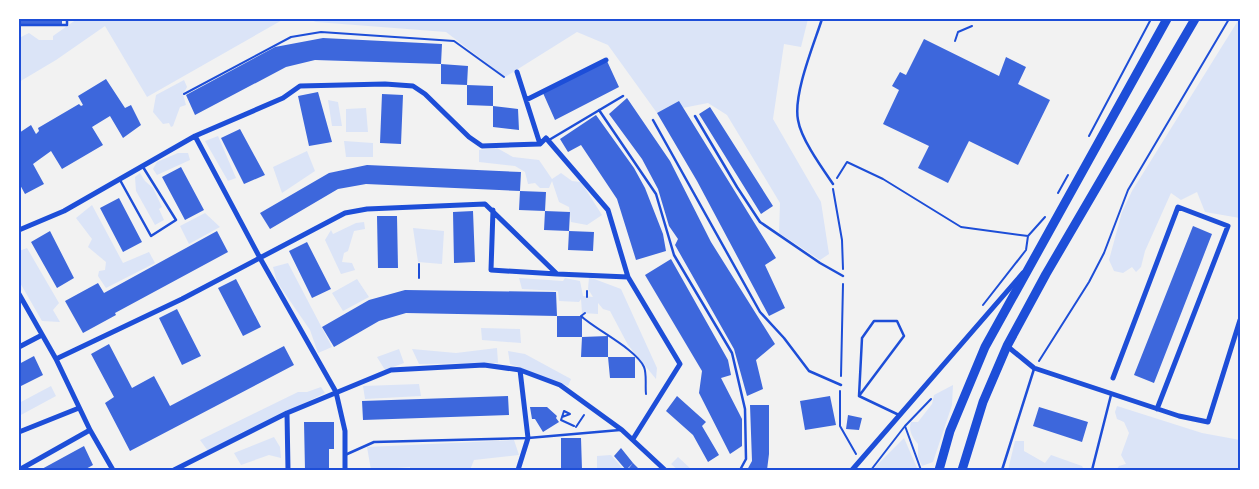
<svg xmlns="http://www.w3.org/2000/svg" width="1259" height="489" viewBox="0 0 1259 489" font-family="Roboto,sans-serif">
<rect width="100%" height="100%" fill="#f2f2f2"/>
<!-- green -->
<path fill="#dbe4f7" d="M77,19H284L147,97L105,26L56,60L19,82V38L29,33L39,40H53V36Z
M308,19H808L801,47L784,44L773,119L821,202L829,254L820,260L779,233L780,203L727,115L708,103L657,113L608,45L577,32L505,77L446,32L316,22Z
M1239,19L1240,218L1205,212L1197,192L1181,200L1171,193L1145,251L1141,267L1136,272L1132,267L1123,273L1114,271L1109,260L1122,212L1132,191Z
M184,80L187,87L183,94L186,105L180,107L173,126L171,127L169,123L163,124L153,112L156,95Z
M328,100L338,102L342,126H332Z
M366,108L368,132H346V109Z
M218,136L236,178L228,181L205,141Z
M344,141L373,143V157H346Z
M497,148L513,157L539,160L552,179L561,173L572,181L581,182L602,215L587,225L571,222L569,207L559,202L552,181L549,188H540L535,183L528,184L525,172L515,166L479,162V150Z
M307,151L315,171L282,193L273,167Z
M178,153H188L190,160L157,175L153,169L157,162Z
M140,173L145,181L153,188L162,207L159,209L164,220L155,225L136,191L135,177Z
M92,205L123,263L149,252L155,263L106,288L98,276L99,271L105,270L106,262L88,247L92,239L76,218Z
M205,213L220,227L189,244L180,226Z
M364,222L365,229L354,231L348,251L344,253L342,262L352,263L355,270L341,274L325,240L331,230L333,234L356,223Z
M413,228L444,231L442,264L418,262Z
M27,248L59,303L53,310L60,322L42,321L19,281V251Z
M288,263L332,347L318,353L310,330L277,282L273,267Z
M589,277L621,289L657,368L656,379L628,345L610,311L603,309L598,303V314L582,313L581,299L579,302L559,301L558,291L522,289L519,278L563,281L565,278L580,281L583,296L593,297L588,289Z
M357,279L369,297L343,311L332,293Z
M481,328L520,329L521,343L482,340Z
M497,348L498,363L419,364L412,349L456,353Z
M399,349L404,363L385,370L377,357Z
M508,351L525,354L571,379L568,386L510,364Z
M419,384L421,396L365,399L363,386Z
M953,385L952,405L933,462L922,466L918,457V444C913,438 908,431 911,422H918L932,404L934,395Z
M51,386L56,396L19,416V403Z
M321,387L325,393L208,451L200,440L298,392H307Z
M1117,406L1202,433L1240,440V470H1116L1119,466L1126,464L1121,455L1129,433L1124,422L1117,419L1115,412Z
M274,437L280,447L281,458L269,455L241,465L234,453Z
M904,438L918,470H873L877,465Z
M514,440L519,455L474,460L470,470H410V467L371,470L367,447Z
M1015,441H1024V451L1045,463L1051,455L1082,466L1084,470H1008Z
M611,455L624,470H597V456Z
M678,457L692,470H678L671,464Z"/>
<!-- building -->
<path fill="#3d67dc" d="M19,19H62V24H19Z
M323,38L442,44L441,64L315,60L286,67L195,115L186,95L275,47Z
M924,39L999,76L1006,57L1026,67L1018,84L1050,100L1018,165L969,141L948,183L918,168L929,146L883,124L899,90L892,86L900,72L906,75Z
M607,61L619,87L555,120L543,93Z
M441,64L468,66L467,85L441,84Z
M106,79L125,108L131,105L141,125L123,138L110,116L92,127L103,145L62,169L51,151L33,164L44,184L25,194L19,183V133L31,125L36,134L39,131L38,128L79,104L81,106L83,105L78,96Z
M467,85L493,86V106L467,105Z
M318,92L332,142L309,146L298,96Z
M382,94L403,95L401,144L380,143Z
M627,98L670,161L711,242L775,344L756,360L763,389L747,396L734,349L675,245L678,239L669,226L658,189L642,159L609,114Z
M679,101L776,258L765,265L785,308L769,316L697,181L657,113Z
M493,106L518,109L519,130L493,127Z
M710,107L773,206L761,214L699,114Z
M596,115L634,168L645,188L663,234L666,251L636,260L617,199L581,145L568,152L560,139Z
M240,129L265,175L244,184L221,138Z
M367,165L521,172L520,191L366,184L338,189L270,229L260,213L329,173Z
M181,167L204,210L185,220L162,177Z
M520,191L546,192L545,211L570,212L569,231L594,232L593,251L568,250L569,231L544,230L545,211L519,210Z
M119,198L142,242L123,252L100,208Z
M473,211L475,262L454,263L453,212Z
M377,216H397L398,268H378Z
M1193,226L1212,234L1154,383L1134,375Z
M50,231L74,278L57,288L31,242Z
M217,231L228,252L115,313L116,315L83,333L65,301L98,283L104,293Z
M307,242L331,289L312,298L289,251Z
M671,259L728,360L731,375L721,378L742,419V446L730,454L699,393L702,371L645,275Z
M236,279L261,327L243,336L218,288Z
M405,290L556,292L557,316L406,313L379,321L334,347L322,327L369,300Z
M177,309L201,356L182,365L159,318Z
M557,316H582V337L608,336V357H581L582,337H557Z
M109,344L132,388L154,376L170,406L284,346L294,365L130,451L105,403L114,397L91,354Z
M34,356L43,375L19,387V364Z
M608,357H635V378H610Z
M508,396L509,415L363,420L362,401Z
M677,396L706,422L702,426L719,455L708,462L693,435L666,411Z
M830,396L836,425L805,430L800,401Z
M750,405H769V454L767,470H747L752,461Z
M530,407H547L557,416L556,418L559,422L543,432L535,419H532Z
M1039,407L1088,422L1082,442L1033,426Z
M848,415L862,418L859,430L846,429Z
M304,422H334V449H329V470H305Z
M561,438H581L582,470H561Z
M84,446L93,465L84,470H40Z
M621,448L633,463L626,470L614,456Z
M633,463L640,470L629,468Z"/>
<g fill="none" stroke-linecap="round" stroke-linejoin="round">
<!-- path -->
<path stroke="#1d4ed8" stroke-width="2" d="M955,41L958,32L972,26
M184,94L291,37L321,32L454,41L504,77
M1089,136L1151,19
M837,178L847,162L883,179L961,227L1028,236
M833,189L842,240L843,269
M1058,193L1068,175
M419,278V264
M587,297V291
M983,305L1026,250L1028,236L1045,217
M585,313L581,316C596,330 636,349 644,367C647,374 645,386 646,394
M1039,361L1089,282L1104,253L1128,190L1229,19
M841,376L843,284
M840,391V426L856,454
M562,417L570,414L564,411L561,420L574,426
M576,427L584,415
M871,470L905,426
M921,470L905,426L931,399"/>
<!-- service -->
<path stroke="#1d4ed8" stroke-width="2.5" d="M822,19C814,44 793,94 798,120C801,139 822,168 833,184
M19,25H67V19
M599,110L656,194L674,255L732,353L745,409L746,459L740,470
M695,116L737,187L760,222L820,263L843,276
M653,120L760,312L784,338L809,371L841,385
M549,140L623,96
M120,180L151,236L176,220L143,167
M859,396L904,336L897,321H874L862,338L859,396L899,415
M345,455L374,442L528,438L620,430
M1002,470L1034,369
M1092,470L1111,395"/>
<!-- minor -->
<path stroke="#1d4ed8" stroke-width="5" d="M517,72L540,144
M526,100L606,60
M195,136L260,258L336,392L345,431V470
M493,210L491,270L557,274
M19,230L64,211L195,136L283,98L300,86L385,84L413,86L425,94L469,137L482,146L540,144L546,138L608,210L628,277L680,364L633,439
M19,294L56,359L90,430L113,470
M1007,346L1034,368L1179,416L1208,422L1240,320
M19,347L42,335
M56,359L182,299L345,213L367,209L485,204L557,274L628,277
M1113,378L1178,207L1228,226L1157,409
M287,413L288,470
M19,432L79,408
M19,470L90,430
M174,470L287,413L391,370L484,365L520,370L560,385L622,430L665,470
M518,470L528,438L520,370
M852,470L1023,273"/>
<!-- primary -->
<path stroke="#1d4ed8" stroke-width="9" d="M939,470L950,431L985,347L1167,19
M962,470L983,402L1007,346L1046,274L1195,19"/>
</g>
<!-- border -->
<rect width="1259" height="489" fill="none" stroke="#ffffff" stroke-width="40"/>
<rect x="20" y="20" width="1219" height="449" fill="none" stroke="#1d4ed8" stroke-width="2"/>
</svg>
